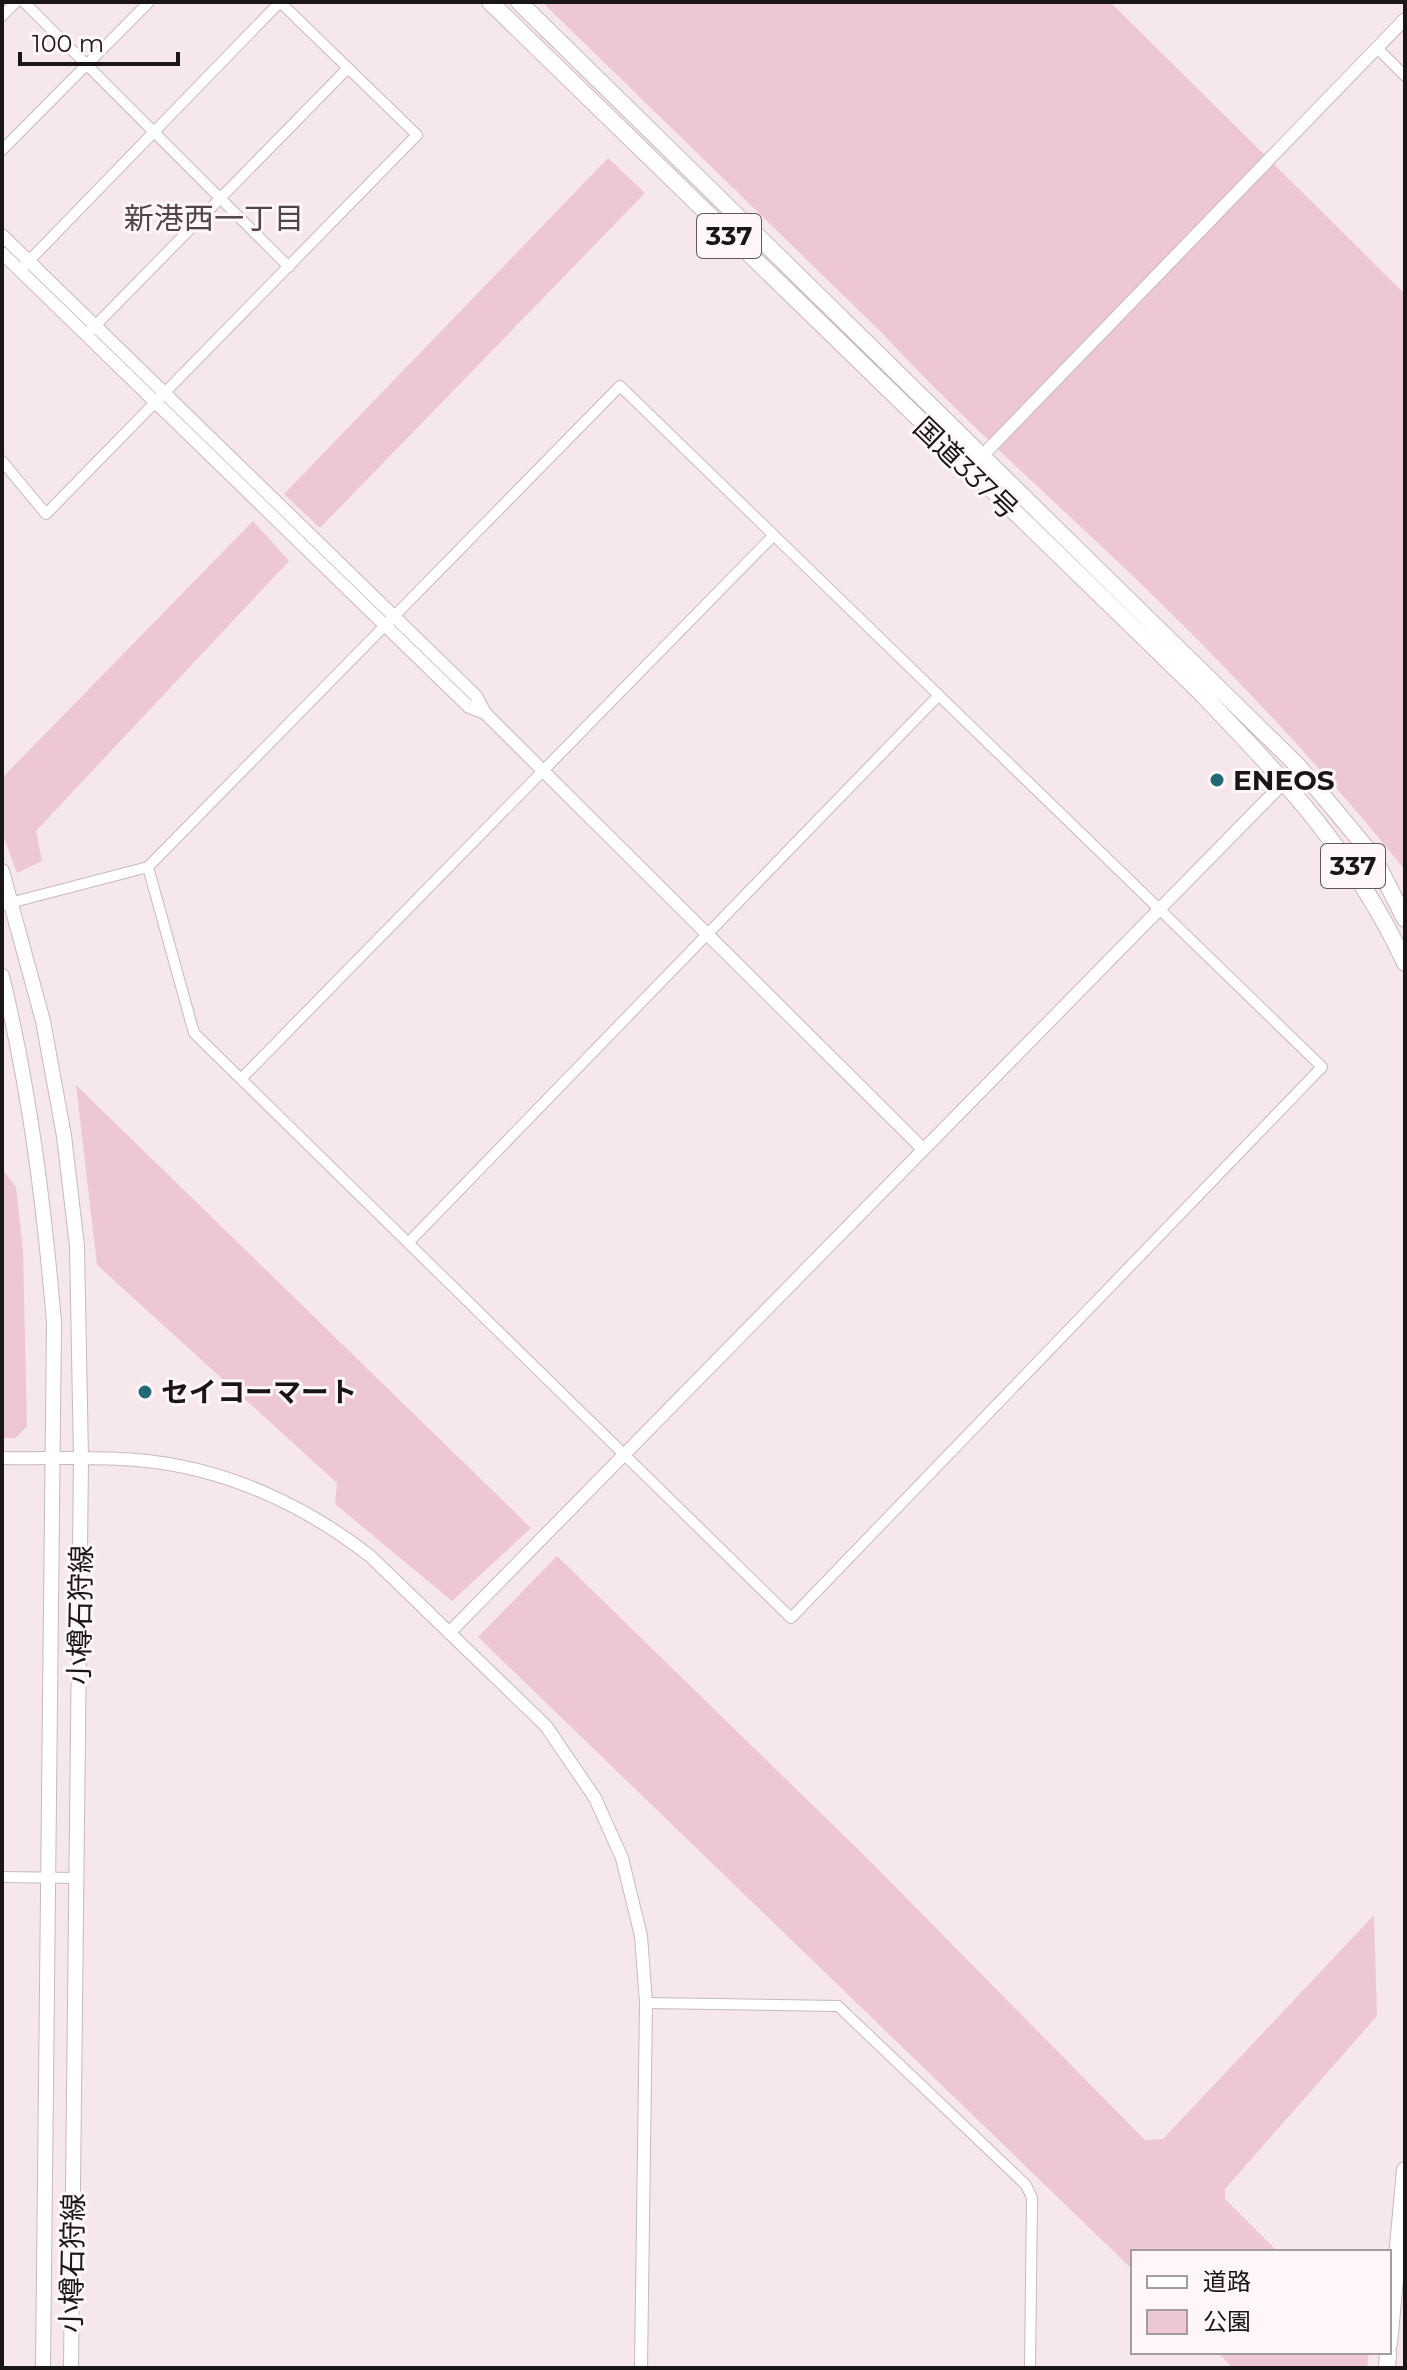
<svg xmlns="http://www.w3.org/2000/svg" width="1407" height="2370" viewBox="0 0 1407 2370" font-family="Montserrat,'Noto Sans JP',sans-serif">
<rect width="100%" height="100%" fill="#f6e7ec"/>
<!-- green -->
<path fill="#eec7d5" d="M542,2H1110L1405,294V870C1342,791 1273,717 1203,645C1098,538 984,443 882,333Z
M608,158L645,193L320,528L284,494Z
M253,521L289,561L36,831L42,861L17,873L2,832V778Z
M76,1085L531,1528L452,1601L335,1504L337,1483L97,1265Z
M2,1169L16,1187L23,1250L27,1426L16,1438H2Z
M557,1556L870,1861L1145,2140L1163,2139L1374,1915L1377,2016L1225,2189V2199L1278,2252H1133V2270L478,1637Z
M1217,2352H1369L1367,2368H1233Z"/>
<g fill="none" stroke-linecap="round" stroke-linejoin="round">
<!-- minor casing -->
<g stroke="#c7b9be" stroke-width="12">
<path id="minor" d="M24,2L289,267
M2,16L16,2
M1377,48L1405,76
M2,150L149,2
M24,266L280,2
M90,331L348,68
M2,461L46,514L417,135L280,2
M2,905L148,867L620,386L1322,1067L791,1618L194,1033L148,867
M241,1079L774,535
M408,1243L939,695
M2,1877L77,1878
M646,2003L838,2006L1026,2185L1032,2198L1030,2368"/>
</g>
<!-- tertiary casing -->
<g stroke="#c7b9be" stroke-width="14">
<path id="tertiary" d="M2,235L476,696L485,713L923,1149
M2,253L469,707L485,713
M983,455L1405,19
M2,1458C46,1459 92,1456 136,1460C222,1467 302,1503 370,1556L546,1726L595,1798L622,1858L641,1936L646,2003L641,2368
M449,1633L1299,767"/>
</g>
<!-- secondary casing -->
<g stroke="#c7b9be" stroke-width="16">
<path id="secondary" d="M2,871L43,1021L64,1136L77,1246L81,1459L71,2368
M2,976C30,1091 44,1205 54,1322L43,2368"/>
</g>
<!-- trunk casing -->
<g stroke="#c7b9be" stroke-width="18">
<path id="trunk" d="M490,2L1202,694C1284,780 1354,853 1405,963
M519,2L1299,767L1373,856L1405,919
M1389,2344L1405,2170
M1387,2368L1388,2352"/>
</g>
<!-- minor -->
<use href="#minor" stroke="#fff" stroke-width="10"/>
<!-- tertiary -->
<use href="#tertiary" stroke="#fff" stroke-width="12"/>
<!-- secondary -->
<use href="#secondary" stroke="#fff" stroke-width="14"/>
<!-- trunk -->
<use href="#trunk" stroke="#fff" stroke-width="16"/>
</g>
<!-- markers -->
<g fill="#226b76" stroke="#fff6f9" stroke-width="3">
<circle cx="1217" cy="780" r="8"/>
<circle cx="145" cy="1392" r="8"/>
</g>
<g text-anchor="middle" stroke-width="6" stroke-linejoin="round" paint-order="stroke">
<!-- shield labels -->
<g fill="#fff6f9" stroke="#5f585b" stroke-width="2">
<rect x="697" y="214" width="64" height="44" rx="6"/>
<rect x="1321" y="844" width="64" height="44" rx="6"/>
</g>
<g font-size="26" font-weight="bold" fill="#1a1517">
<text x="729" y="245">337</text>
<text x="1353" y="875">337</text>
</g>
<!-- street labels -->
<g font-size="28" fill="#1a1517" stroke="#fff6f9">
<text transform="translate(966 468) rotate(44)" y="10">国道337号</text>
<text transform="translate(80 1615) rotate(-89)" y="10">小樽石狩線</text>
<text transform="translate(72 2263) rotate(-89)" y="10">小樽石狩線</text>
</g>
<!-- poi labels -->
<g font-size="28" font-weight="bold" fill="#1a1517" stroke="#fff6f9" text-anchor="start">
<text x="1233" y="790">ENEOS</text>
<text x="161" y="1402">セイコーマート</text>
</g>
<!-- neighbourhood labels -->
<g font-size="30" fill="#514549" stroke="#fff6f9">
<text x="214" y="229">新港西一丁目</text>
</g>
</g>
<!-- border -->
<rect width="1407" height="2370" fill="none" stroke="#1a1517" stroke-width="8"/>
<!-- legend -->
<rect x="1131" y="2250" width="260" height="104" fill="#fff6f9" stroke="#a39c9f" stroke-width="2"/>
<rect x="1147" y="2276" width="40" height="12" fill="#ffffff" stroke="#a39c9f" stroke-width="2"/>
<text x="1203" y="2290" font-size="24" fill="#1a1517">道路</text>
<rect x="1147" y="2310" width="40" height="24" fill="#eec7d5" stroke="#a39c9f" stroke-width="2"/>
<text x="1203" y="2330" font-size="24" fill="#1a1517">公園</text>
<!-- scale -->
<path d="M20 52v12h158v-12" fill="none" stroke="#1a1517" stroke-width="4"/>
<text x="32" y="52" font-size="24" fill="#1a1517" stroke="#fff6f9" stroke-width="6" paint-order="stroke">100 m</text>
</svg>
